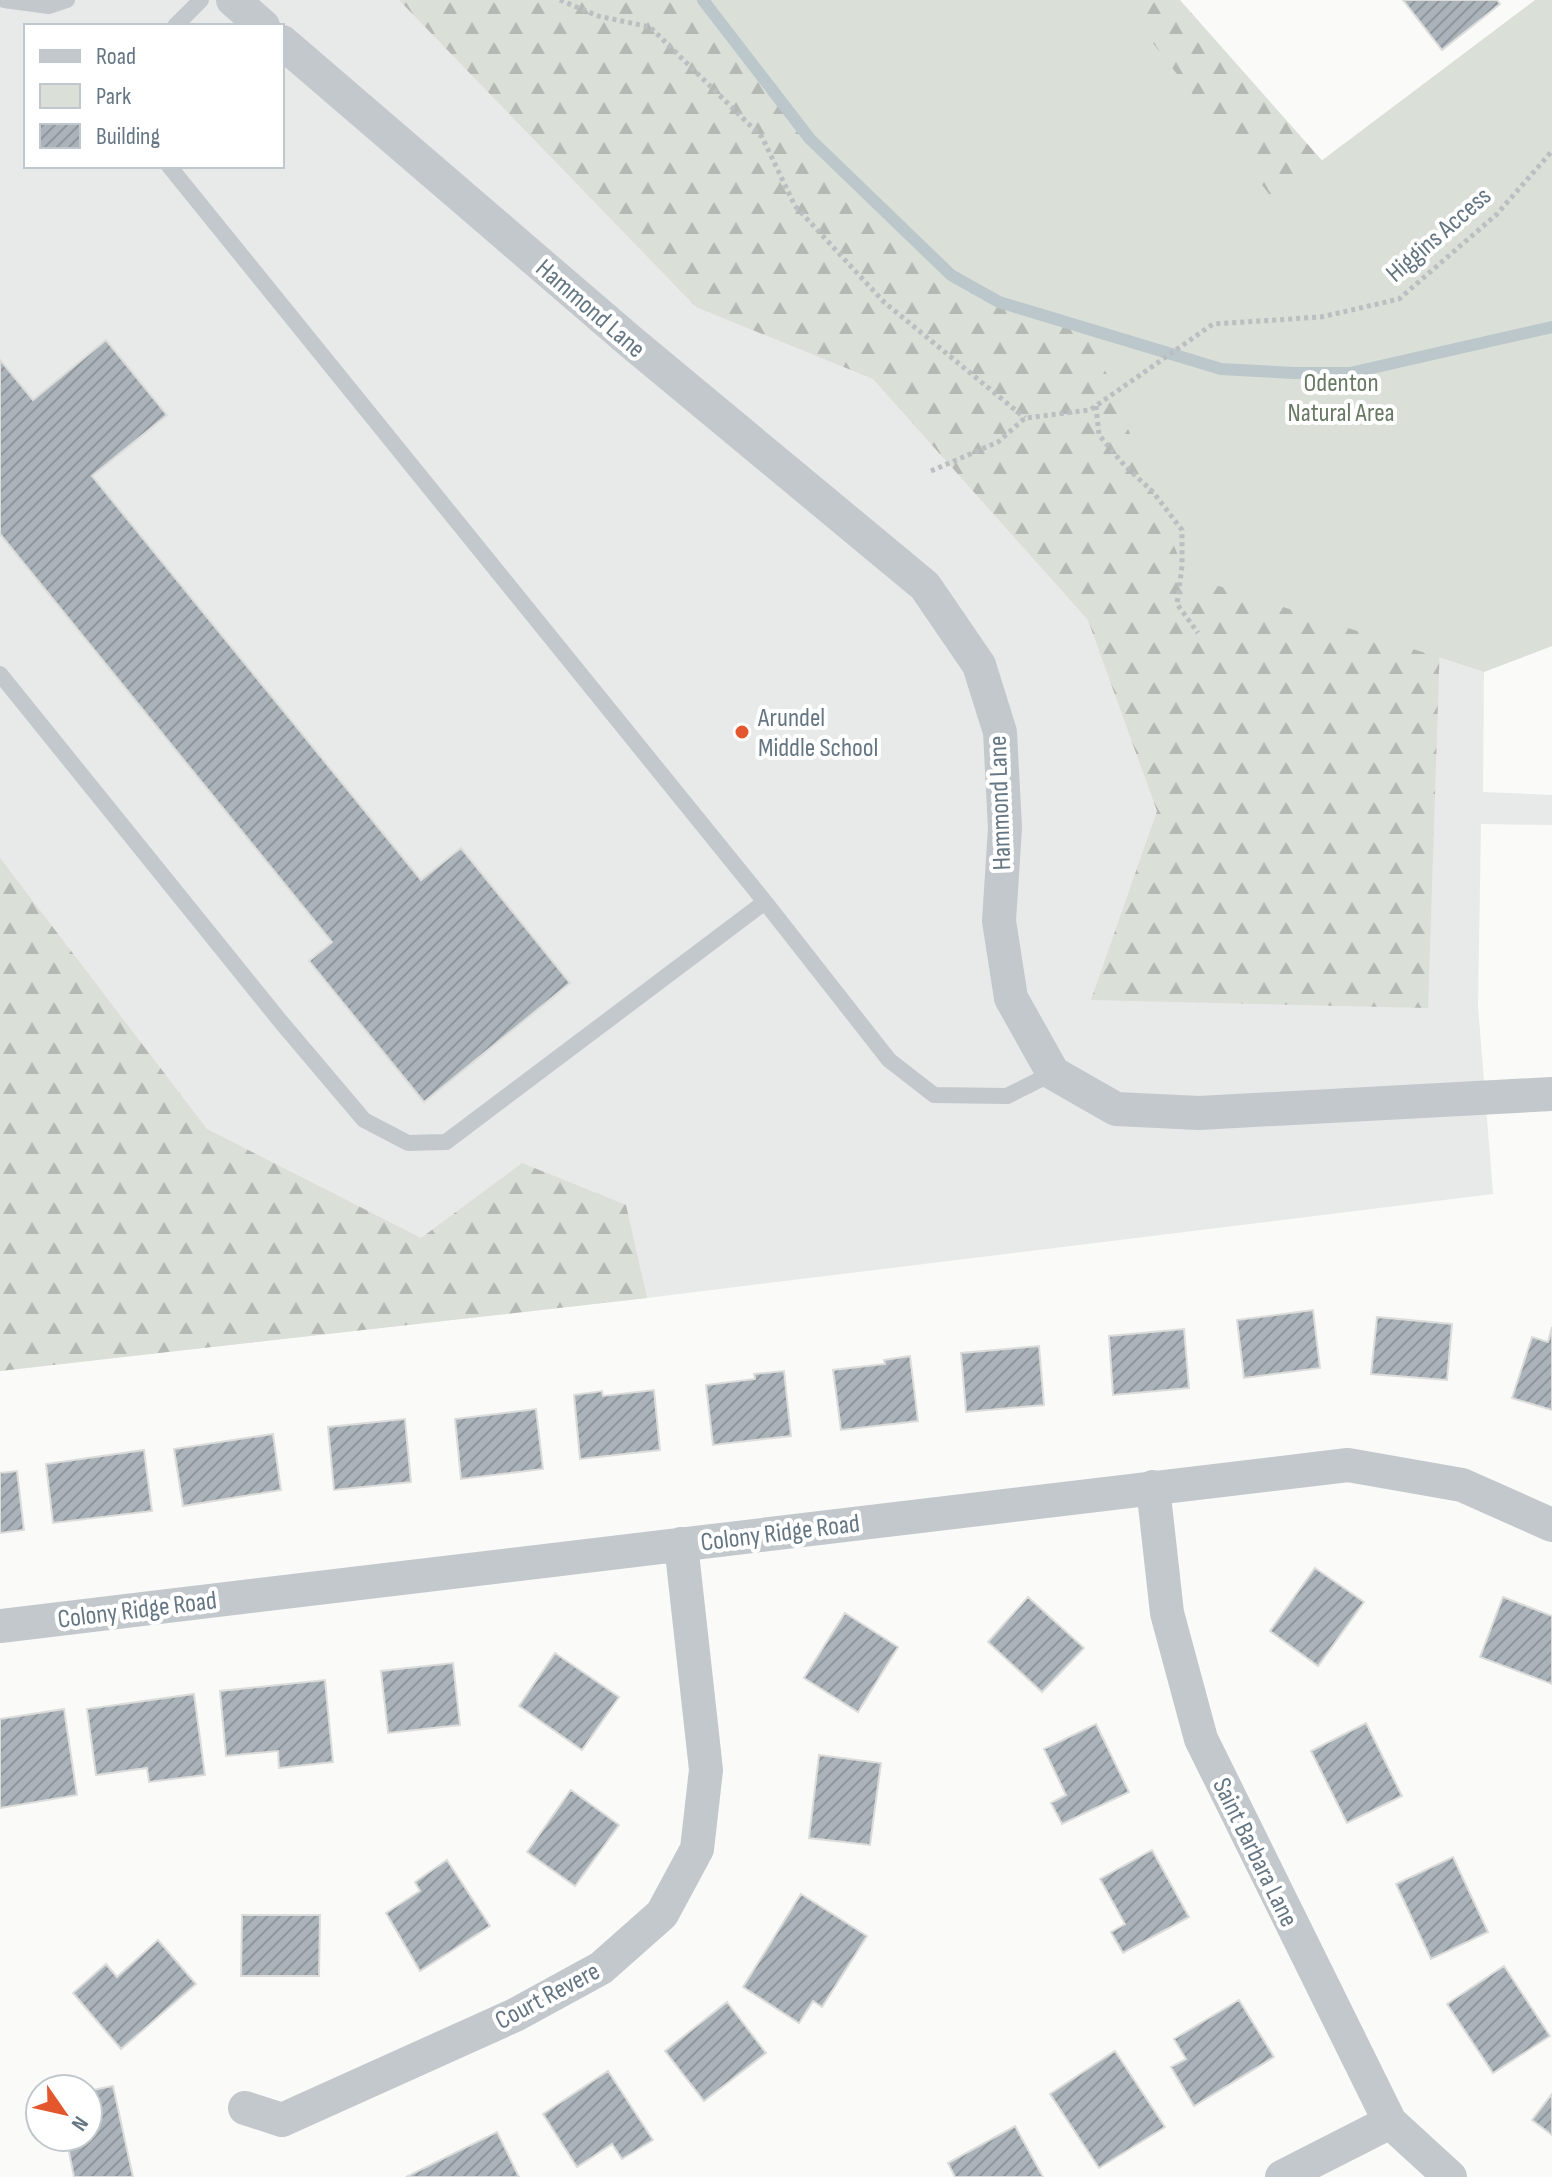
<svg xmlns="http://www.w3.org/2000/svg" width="1552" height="2177" viewBox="0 0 1552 2177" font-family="'Sofia Sans Condensed',sans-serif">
<defs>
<pattern id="forest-firs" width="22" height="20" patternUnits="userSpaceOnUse" patternTransform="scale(2)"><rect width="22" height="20" fill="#dadfd7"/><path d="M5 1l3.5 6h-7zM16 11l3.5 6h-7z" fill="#b4b9b4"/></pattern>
<pattern id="building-hatch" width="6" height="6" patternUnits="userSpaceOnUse" patternTransform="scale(2)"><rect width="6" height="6" fill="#aab3b9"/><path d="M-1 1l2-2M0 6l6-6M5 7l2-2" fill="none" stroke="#8e969c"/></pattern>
</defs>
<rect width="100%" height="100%" fill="#fafaf8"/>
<!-- built -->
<path fill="#e8e9e9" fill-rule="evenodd" d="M0,0H703L1197,579L1484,672L1483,792L1552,795V825L1481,824L1478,1006L1493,1194L647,1298L0,1371ZM26,26H282V166H26Z"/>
<!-- forest -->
<path fill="url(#forest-firs)" d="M399,0H1180L1334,174L1443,550L1428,1008L1091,1000L1157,811L1088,620L873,379L696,307Z
M0,858L207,1129L421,1238L522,1163L626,1205L647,1298L0,1371Z"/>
<!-- park -->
<path fill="#dadfd7" d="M703,0H1120L1272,198L1535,0H1552V646L1484,672L1197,579L1182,566L1088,327L999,302L951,275L810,139Z"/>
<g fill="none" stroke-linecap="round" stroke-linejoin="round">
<!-- stream -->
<path stroke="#bbc7cb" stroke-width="12" d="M703,0L810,139L951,275L999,302L1221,369L1294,373H1350L1552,327"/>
</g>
<!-- building -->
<path fill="url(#building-hatch)" stroke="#dcdcda" stroke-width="2" d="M1403,0H1497L1500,4L1442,50Z
M106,340L167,415L92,476L421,880L461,848L570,983L424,1102L309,961L332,942L0,534V360L33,400Z
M1313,1310L1320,1368L1244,1378L1237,1320Z
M1377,1317L1452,1324L1447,1380L1371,1374Z
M1552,1327V1410L1512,1398L1532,1337L1548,1342Z
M1184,1329L1189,1388L1113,1395L1109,1336Z
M1039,1346L1044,1405L966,1412L961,1353Z
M910,1356L918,1421L841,1430L833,1370L885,1364L884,1360Z
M784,1371L791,1436L713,1445L706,1385L755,1379L754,1374Z
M654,1390L660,1450L580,1459L574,1395L602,1391L603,1396Z
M536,1409L543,1469L461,1479L455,1419Z
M405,1419L411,1482L334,1490L328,1427Z
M273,1434L281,1490L183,1506L174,1449Z
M144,1450L152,1511L53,1523L46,1464Z
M17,1471L24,1530L0,1533V1473Z
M1315,1568L1364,1602L1318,1666L1270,1631Z
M1028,1597L1084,1648L1042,1692L988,1642Z
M1503,1597L1552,1616V1684L1480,1657Z
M845,1613L898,1647L858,1712L804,1678Z
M555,1653L619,1697L582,1750L519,1706Z
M453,1663L460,1725L388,1733L381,1671Z
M325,1680L333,1762L279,1768L278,1751L226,1756L220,1691Z
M194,1694L205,1775L149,1782L147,1768L96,1775L87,1709Z
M64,1709L77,1795L0,1808V1719Z
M1366,1723L1402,1796L1347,1823L1311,1751Z
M1096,1724L1129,1792L1062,1824L1051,1803L1066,1795L1044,1749Z
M819,1755L881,1763L870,1845L809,1838Z
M571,1790L619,1825L575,1886L527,1852Z
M1152,1850L1189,1917L1123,1953L1111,1932L1125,1924L1100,1879Z
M1453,1857L1488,1932L1431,1959L1396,1884Z
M447,1860L490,1926L420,1971L386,1913L420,1891L415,1882Z
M801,1894L867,1936L822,2007L813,2001L799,2023L743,1987Z
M242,1915H320L319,1976H241Z
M158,1940L196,1984L121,2049L73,1993L106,1964L117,1977Z
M1504,1966L1550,2036L1493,2073L1447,2004Z
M1239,2000L1274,2057L1194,2106L1171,2067L1186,2059L1174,2039Z
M727,2002L766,2053L704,2101L665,2051Z
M1115,2051L1165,2127L1099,2168L1050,2094Z
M608,2071L653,2140L622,2159L612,2144L577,2167L543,2114Z
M113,2086L133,2177H74L66,2137H88V2091Z
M1552,2094V2135L1532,2120Z
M1015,2126L1043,2177H955L948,2163Z
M497,2132L519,2177H406Z"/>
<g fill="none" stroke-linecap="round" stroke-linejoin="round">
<!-- path -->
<path stroke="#bbbfc2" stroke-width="5" stroke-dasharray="4 4" stroke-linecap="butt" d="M560,0L598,16L650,27L762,137L795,206L884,302L1025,418
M1096,406L1099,435L1125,466L1153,492L1182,530V566L1177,604L1198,633
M931,471L998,442L1025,418L1090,410L1213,324L1321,317L1399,299L1497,214L1552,151"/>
<!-- service -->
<path stroke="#c3c8cc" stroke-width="16" d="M4,0L49,6L67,0
M175,26L201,0
M169,166L765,902
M0,674L281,1022L364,1120L408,1143L446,1142L765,902L889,1060L934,1095L1007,1096L1053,1073"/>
<!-- minor -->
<path stroke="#c3c8cc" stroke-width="34" d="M233,0L263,26
M282,42L631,342L925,586L979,665L1000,732L1005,828L999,921L1011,998L1053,1073L1116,1109L1199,1113L1552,1094
M1153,1487L1167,1613L1201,1739L1390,2122L1450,2177
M0,1626L1348,1465L1462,1485L1552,1525
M245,2108L282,2120L515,2015L601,1968L662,1914L697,1849L706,1770L681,1544
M1282,2177L1390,2122"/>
</g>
<!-- markers -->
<circle fill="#e4572e" stroke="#fff" stroke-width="3" cx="742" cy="732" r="8"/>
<g text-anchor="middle" stroke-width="8" stroke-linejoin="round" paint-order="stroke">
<!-- street labels -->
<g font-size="26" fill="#657683" stroke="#fff">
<text transform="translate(1438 234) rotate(-41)" y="9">Higgins Access</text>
<text transform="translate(591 308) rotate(41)" y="9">Hammond Lane</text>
<text transform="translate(999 803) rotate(-92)" y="9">Hammond Lane</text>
<text transform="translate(780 1532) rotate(-7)" y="9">Colony Ridge Road</text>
<text transform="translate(137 1609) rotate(-7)" y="9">Colony Ridge Road</text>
<text transform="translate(1256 1852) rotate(64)" y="9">Saint Barbara Lane</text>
<text transform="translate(547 1995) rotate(-28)" y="9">Court Revere</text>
</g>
<!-- park labels -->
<g font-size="26" fill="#687a64" stroke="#fff">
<text x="1341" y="391">Odenton<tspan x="1341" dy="30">Natural Area</tspan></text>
</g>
<!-- poi labels -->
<g font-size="26" fill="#657683" stroke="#fff" text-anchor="start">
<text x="758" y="726">Arundel<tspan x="758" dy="30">Middle School</tspan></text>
</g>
</g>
<!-- legend -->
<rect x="24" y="24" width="260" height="144" fill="#ffffff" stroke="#c1c8cd" stroke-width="2"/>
<rect x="40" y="50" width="40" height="12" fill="#c3c8cc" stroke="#c1c8cd" stroke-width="2"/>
<text x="96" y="64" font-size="24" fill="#657683">Road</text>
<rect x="40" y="84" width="40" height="24" fill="#dadfd7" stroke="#c1c8cd" stroke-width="2"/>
<text x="96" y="104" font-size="24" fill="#657683">Park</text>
<rect x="40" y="124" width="40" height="24" fill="url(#building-hatch)" stroke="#c1c8cd" stroke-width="2"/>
<text x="96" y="144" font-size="24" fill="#657683">Building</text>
<!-- north arrow -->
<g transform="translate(64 2113) rotate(124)"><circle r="38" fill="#ffffff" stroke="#c1c8cd" stroke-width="2"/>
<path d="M0-6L14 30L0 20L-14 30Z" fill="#e4572e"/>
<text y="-12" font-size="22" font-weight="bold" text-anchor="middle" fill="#657683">N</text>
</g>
</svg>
